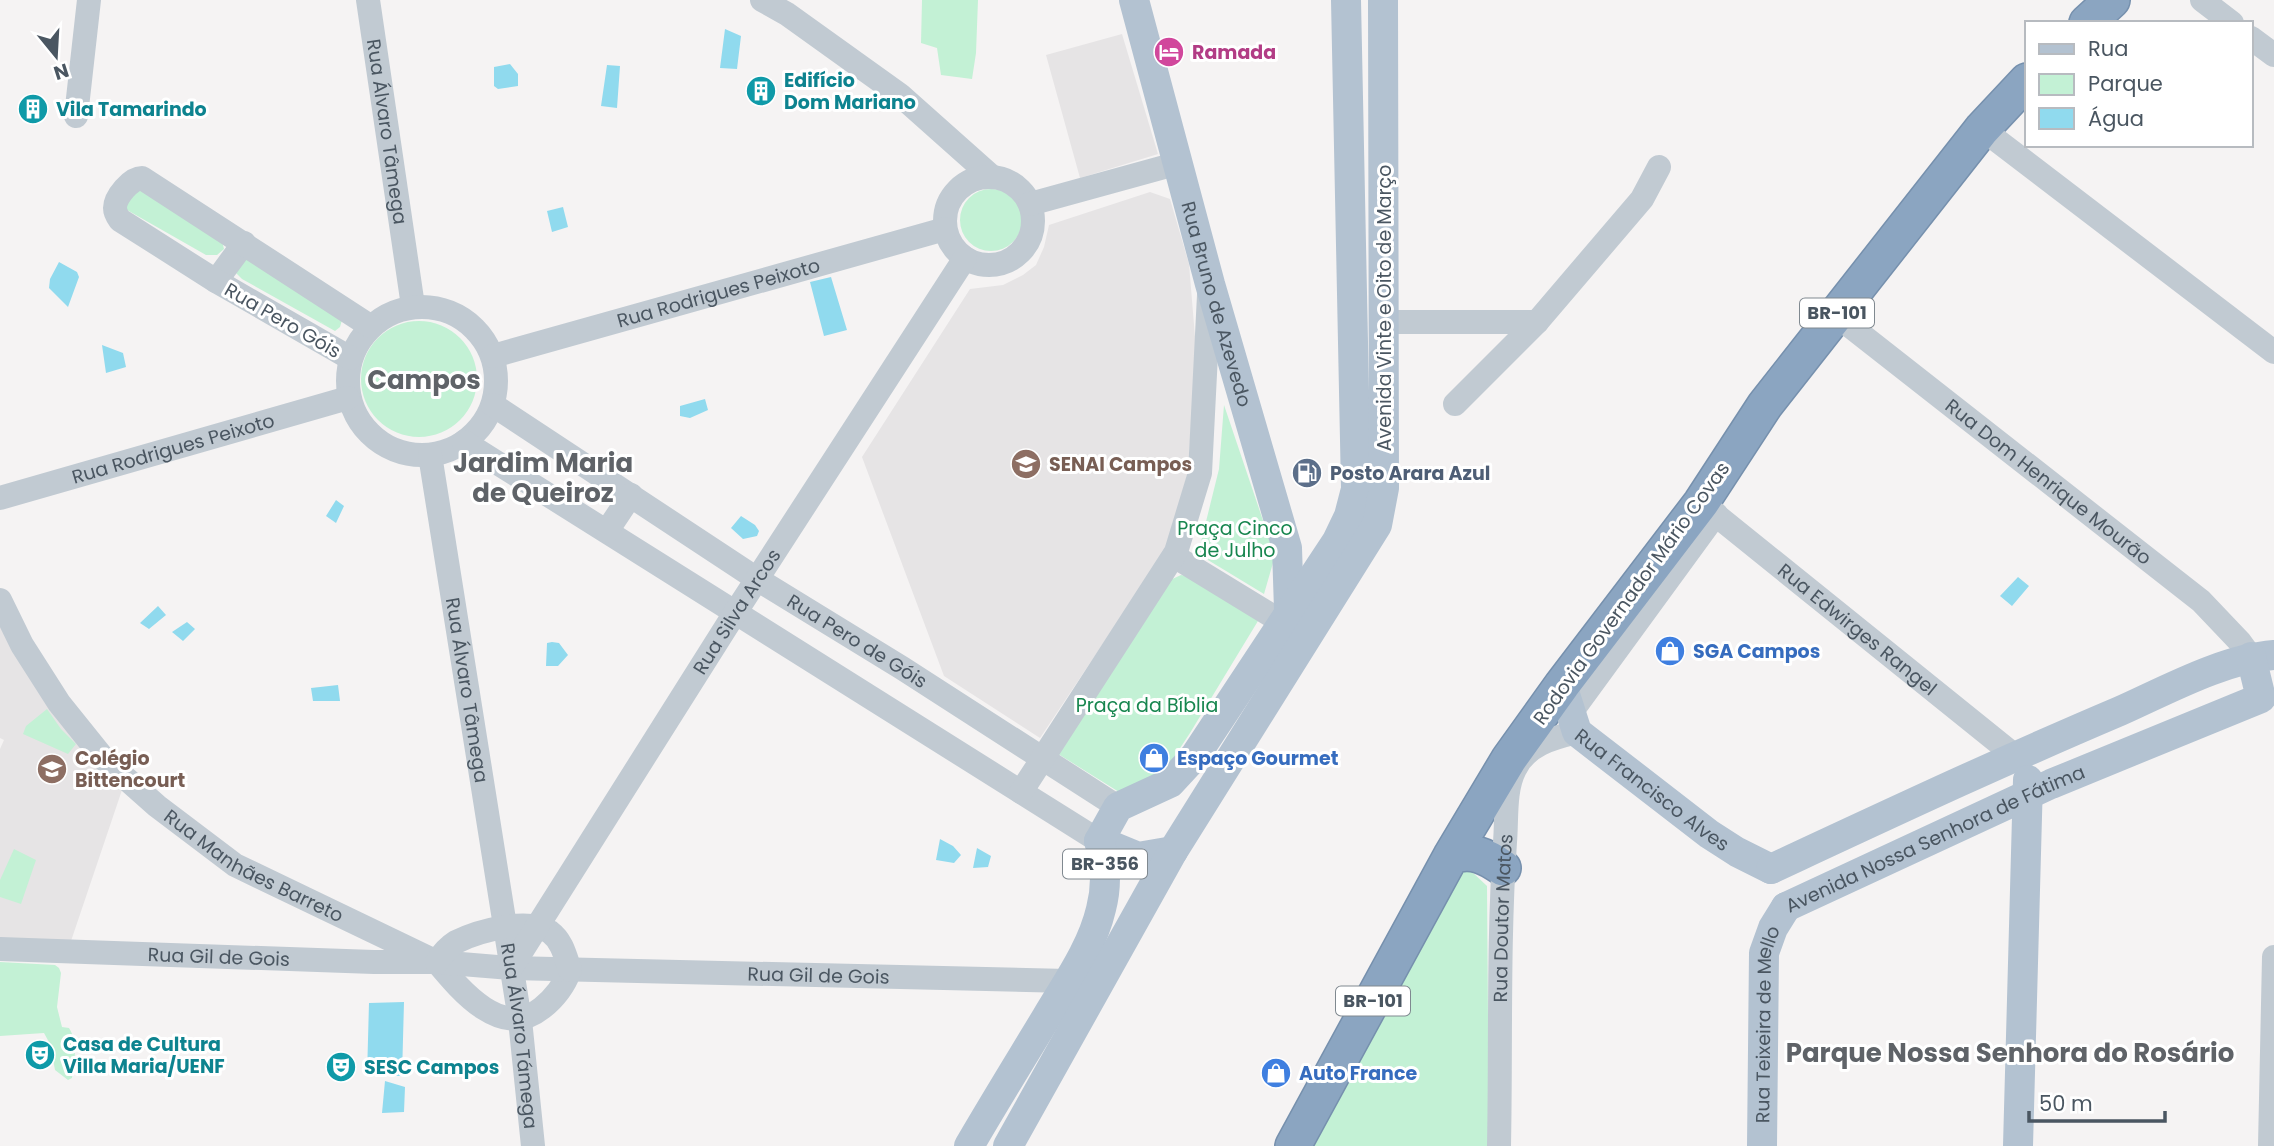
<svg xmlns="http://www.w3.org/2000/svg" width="2274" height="1146" viewBox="0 0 2274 1146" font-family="Poppins,sans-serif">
<rect width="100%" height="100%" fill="#f5f3f3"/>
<!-- education -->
<path fill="#e6e4e5" d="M1122,34L1158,154L1080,178L1046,55Z
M1150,192L1170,199L1189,264L1196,349L1188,472L1166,549L1040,738L944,676L862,457L970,289L1003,285L1023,275L1036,265L1044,247L1049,225Z
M0,623L122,790L71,941L0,938V749L4,740L0,738Z"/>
<!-- green -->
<path fill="#c3f1d5" d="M922,0H978L976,53L972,79L941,75L937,48L921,43Z
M135,186L222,241L224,249L217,255H206L127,210V194Z
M960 220a31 31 0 1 1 62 0a31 31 0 1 1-62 0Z
M246,254L342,320L340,327L335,331L242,279L234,271Z
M361 379a58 58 0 1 1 116 0a58 58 0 1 1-116 0Z
M1224,405L1275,556L1264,594L1198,554L1219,469Z
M1181,575L1196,578L1261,616L1190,733L1167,768L1144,785L1119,792L1055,752L1168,581Z
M47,709L61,729L76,744L68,754L23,734L26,726Z
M14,849L36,860L21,904L0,897V880Z
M1470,870L1487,886L1489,1146H1311L1451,871Z
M0,962L55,965L59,968L61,973L57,1007L62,1027L69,1028C79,1044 74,1060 72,1078L68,1080L55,1070L50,1044L44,1033L0,1036Z"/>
<!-- water -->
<path fill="#90daee" d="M725,29L741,36L737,69L720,68Z
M510,64L518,74V86L498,89L494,86V67Z
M607,65L620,66L617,108L601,106Z
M563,207L568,227L552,232L547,211Z
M59,262L77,272L79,277L68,307L49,288L50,279Z
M831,277L847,330L824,336L810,282Z
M102,345L123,353L126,367L106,373Z
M705,399L708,410L690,418L680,416V406Z
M336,500L344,506L336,523L326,516Z
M741,516L755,525L759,531L757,536L743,539L731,528Z
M2018,577L2029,586L2012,606L2000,596Z
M158,606L166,615L149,629L140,623Z
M187,622L195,629L183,641L172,632Z
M552,642L559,643L568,655L558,666H546L547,643Z
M338,685L340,701H313L311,688Z
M940,839L953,846L961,855L954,863L936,860Z
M977,848L991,856L988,867L973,868Z
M404,1002L402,1076H367L369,1003Z
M385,1081L405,1087L404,1112L382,1113Z"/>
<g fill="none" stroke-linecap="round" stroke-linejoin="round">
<!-- highway casing -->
<g stroke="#7690ad" stroke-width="38">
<path id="highway" d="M2087,23L2112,0
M1451,856C1472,849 1486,856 1503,868
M1293,1146L1451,856L1509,759L1562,685L1701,503L1765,405L1982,129L2027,81"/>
</g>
<!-- minor -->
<g stroke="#c1cad2" stroke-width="24">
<path id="s1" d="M368,0L413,306"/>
<path d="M762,0L787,14L900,95L991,176"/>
<path d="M2202,0L2232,23"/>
<path d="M2251,38L2274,55"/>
<path d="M76,116L89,0"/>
<path d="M1982,129L2274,352"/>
<circle cx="989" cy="221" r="44"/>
<path d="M1030,204L1179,163"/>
<path d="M216,281L244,243"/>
<circle cx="422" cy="381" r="74"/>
<path id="s2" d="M1836,315L2201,601L2240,642L2251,657"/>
<path d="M1385,322H1537"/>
<path id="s3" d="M493,356L945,229"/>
<path d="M350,358L216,281L120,220C117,216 115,213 115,208C115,197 131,178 142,178L370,326"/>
<path d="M1455,404L1537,322L1642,199L1659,167"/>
<path id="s4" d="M493,405L757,579L902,668L1118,807"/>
<path d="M464,442L1099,841"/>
<path id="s5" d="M430,455L520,1020L533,1146"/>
<path id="s6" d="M0,498L348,398"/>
<path id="s7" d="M1701,503L2014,755"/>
<path d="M607,531L631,495"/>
<path d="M1174,556L1282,622"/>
<path id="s8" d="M0,600L22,645L59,703L104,759L157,806L235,865L437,962C462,992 502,1040 542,1008C556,997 564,986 570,970"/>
<path d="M1570,714L1716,514"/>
<path d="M1021,792L1176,552L1200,473L1209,295"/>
<path id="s9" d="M0,949L374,962H437L511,968L1068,981"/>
<path d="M437,962C442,954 448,947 456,942C478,931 528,917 550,932C562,941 565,955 570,970"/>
<path id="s10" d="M511,968L735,613L965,258"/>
<path id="s11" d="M1499,1146C1501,1045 1498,943 1505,842C1507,819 1504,790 1515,769C1527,744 1553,738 1577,732"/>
<path d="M2270,1146L2274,957"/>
</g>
<!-- major -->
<g stroke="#b3c2d1" stroke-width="30">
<path id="s12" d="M1134,0L1210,284L1287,548L1289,610"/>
<path id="s13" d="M1562,685L1577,732L1709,834L1737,852L1771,869"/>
<path d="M1099,841L1138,857L1173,851"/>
<path d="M1771,869C1887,815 2002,761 2120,711C2167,690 2223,659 2274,655"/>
<path id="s14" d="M1786,907L2051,784L2261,698L2251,657"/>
<path d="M969,1146C994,1103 1020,1061 1046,1018C1066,984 1092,948 1101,909C1107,886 1106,863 1099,841L1118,807L1170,783L1195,756L1337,541L1349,516L1356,489L1346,0"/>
<path d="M1008,1146L1173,851L1377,525L1384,488L1383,0"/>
<path id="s15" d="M1762,1146L1764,953L1773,928L1786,907"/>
<path d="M2018,1146L2028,780"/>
</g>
<!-- highway -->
<use href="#highway" stroke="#8ba5c1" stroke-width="35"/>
</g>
<!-- icons -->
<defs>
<g id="hotel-disc" transform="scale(1.575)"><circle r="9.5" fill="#d1479c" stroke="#fff"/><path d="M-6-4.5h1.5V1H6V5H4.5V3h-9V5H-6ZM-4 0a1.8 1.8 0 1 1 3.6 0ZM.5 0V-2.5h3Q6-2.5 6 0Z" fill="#fff"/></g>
<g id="building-disc" transform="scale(1.575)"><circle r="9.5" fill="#0f9aa8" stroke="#fff"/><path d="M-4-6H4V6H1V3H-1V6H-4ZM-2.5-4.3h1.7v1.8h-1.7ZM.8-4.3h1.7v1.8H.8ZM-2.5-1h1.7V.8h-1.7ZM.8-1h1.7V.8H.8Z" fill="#fff"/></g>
<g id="university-disc" transform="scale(1.575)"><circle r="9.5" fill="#8d6e63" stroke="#fff"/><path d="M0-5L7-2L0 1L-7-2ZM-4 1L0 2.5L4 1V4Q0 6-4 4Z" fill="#fff"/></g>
<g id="fuel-disc" transform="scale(1.575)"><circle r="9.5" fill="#5c6f8a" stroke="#fff"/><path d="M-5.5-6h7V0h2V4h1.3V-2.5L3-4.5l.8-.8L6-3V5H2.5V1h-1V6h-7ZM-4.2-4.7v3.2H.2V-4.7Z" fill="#fff"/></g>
<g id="shop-disc" transform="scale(1.575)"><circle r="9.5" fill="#3f7fe0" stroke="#fff"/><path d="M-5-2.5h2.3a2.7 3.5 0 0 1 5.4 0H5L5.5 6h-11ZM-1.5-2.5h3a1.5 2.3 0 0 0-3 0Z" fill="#fff"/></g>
<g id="school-disc" transform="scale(1.575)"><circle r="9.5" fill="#8d6e63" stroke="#fff"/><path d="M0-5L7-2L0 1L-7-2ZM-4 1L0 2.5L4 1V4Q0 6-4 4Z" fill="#fff"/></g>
<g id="theatre-disc" transform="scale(1.575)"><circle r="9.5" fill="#0f9aa8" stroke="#fff"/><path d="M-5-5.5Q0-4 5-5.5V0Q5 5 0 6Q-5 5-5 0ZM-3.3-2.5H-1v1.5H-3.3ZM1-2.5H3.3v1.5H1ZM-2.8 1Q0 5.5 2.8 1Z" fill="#fff"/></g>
</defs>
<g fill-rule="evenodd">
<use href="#hotel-disc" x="1169" y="52"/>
<use href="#building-disc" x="761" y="91"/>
<use href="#building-disc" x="33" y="109"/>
<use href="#university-disc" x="1026" y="464"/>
<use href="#fuel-disc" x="1307" y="473"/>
<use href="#shop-disc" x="1670" y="651"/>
<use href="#shop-disc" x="1154" y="758"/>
<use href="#school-disc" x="52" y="769"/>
<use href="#theatre-disc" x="40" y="1055"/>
<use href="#theatre-disc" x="341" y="1067"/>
<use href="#shop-disc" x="1276" y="1073"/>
</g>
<g text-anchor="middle" stroke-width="6" stroke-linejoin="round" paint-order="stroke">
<!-- shield labels -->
<g fill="#fff" stroke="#808990" stroke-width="2">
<rect x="1800" y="298.5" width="74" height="29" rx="5"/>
<rect x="1063" y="849.5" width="84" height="29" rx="5"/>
<rect x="1336" y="986.5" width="74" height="29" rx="5"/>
</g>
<g font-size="18" font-weight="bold" fill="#4a5661">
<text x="1837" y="319">BR-101</text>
<text x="1105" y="870">BR-356</text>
<text x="1373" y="1007">BR-101</text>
</g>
<!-- hotel labels -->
<g font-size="19" font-weight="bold" fill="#b23c85" stroke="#fff" text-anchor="start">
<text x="1192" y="59">Ramada</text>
</g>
<!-- culture labels -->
<g font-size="19" font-weight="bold" fill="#0d838f" stroke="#fff" text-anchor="start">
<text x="784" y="87">Edifício<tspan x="784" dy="22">Dom Mariano</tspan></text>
<text x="56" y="116">Vila Tamarindo</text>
<text x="63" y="1051">Casa de Cultura<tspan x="63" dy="22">Villa Maria/UENF</tspan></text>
<text x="364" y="1074">SESC Campos</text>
</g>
<!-- street labels -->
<g font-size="19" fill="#4a5661" stroke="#fff">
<text dy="7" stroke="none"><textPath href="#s1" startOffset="133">Rua Álvaro Tâmega</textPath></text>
<text dy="7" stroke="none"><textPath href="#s3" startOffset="234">Rua Rodrigues Peixoto</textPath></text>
<text dy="7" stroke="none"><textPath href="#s12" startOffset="315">Rua Bruno de Azevedo</textPath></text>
<text transform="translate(1384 308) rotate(-90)" y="7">Avenida Vinte e Oito de Março</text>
<text transform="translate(283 320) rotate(30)" y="7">Rua Pero Góis</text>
<text dy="7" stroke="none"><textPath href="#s6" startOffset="180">Rua Rodrigues Peixoto</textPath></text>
<text dy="7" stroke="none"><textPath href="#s2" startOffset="270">Rua Dom Henrique Mourão</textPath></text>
<text transform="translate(1631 593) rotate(-54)" y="7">Rodovia Governador Mário Covas</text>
<text dy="7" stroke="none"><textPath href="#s10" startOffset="422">Rua Silva Arcos</textPath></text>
<text dy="7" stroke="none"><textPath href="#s7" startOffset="201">Rua Edwirges Rangel</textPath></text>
<text dy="7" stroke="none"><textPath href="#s4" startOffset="434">Rua Pero de Góis</textPath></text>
<text dy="7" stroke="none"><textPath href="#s5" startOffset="238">Rua Álvaro Tâmega</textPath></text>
<text dy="7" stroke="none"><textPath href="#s13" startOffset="144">Rua Francisco Alves</textPath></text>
<text dy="7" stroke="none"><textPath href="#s14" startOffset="164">Avenida Nossa Senhora de Fátima</textPath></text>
<text dy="7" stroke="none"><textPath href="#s8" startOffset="376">Rua Manhães Barreto</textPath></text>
<text dy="7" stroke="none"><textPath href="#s11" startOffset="228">Rua Doutor Matos</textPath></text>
<text dy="7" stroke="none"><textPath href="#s9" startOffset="219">Rua Gil de Gois</textPath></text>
<text dy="7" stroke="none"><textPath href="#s9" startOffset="819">Rua Gil de Gois</textPath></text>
<text dy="7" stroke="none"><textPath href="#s15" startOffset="122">Rua Teixeira de Mello</textPath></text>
<text dy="7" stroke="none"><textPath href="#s5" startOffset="588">Rua Álvaro Támega</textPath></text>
</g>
<!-- education labels -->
<g font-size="19" font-weight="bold" fill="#785e54" stroke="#fff" text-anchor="start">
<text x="1049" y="471">SENAI Campos</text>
<text x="75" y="765">Colégio<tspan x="75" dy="22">Bittencourt</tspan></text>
</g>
<!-- service labels -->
<g font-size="19" font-weight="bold" fill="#4e5e75" stroke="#fff" text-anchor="start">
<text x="1330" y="480">Posto Arara Azul</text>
</g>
<!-- park labels -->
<g font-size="19" fill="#17864f" stroke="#fff">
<text x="1235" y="535">Praça Cinco<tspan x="1235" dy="22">de Julho</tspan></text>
<text x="1147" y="712">Praça da Bíblia</text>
</g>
<!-- shop labels -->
<g font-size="19" font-weight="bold" fill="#366cbe" stroke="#fff" text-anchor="start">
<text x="1693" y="658">SGA Campos</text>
<text x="1177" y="765">Espaço Gourmet</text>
<text x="1299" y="1080">Auto France</text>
</g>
<!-- district labels -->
<g font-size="26" font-weight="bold" fill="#5f6368" stroke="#fff">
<text x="424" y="389">Campos</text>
<text x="543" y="472">Jardim Maria<tspan x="543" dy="30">de Queiroz</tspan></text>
<text x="2010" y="1062">Parque Nossa Senhora do Rosário</text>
</g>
</g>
<!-- legend -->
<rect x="2025" y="21" width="228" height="126" fill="#ffffff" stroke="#b7bbc0" stroke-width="2"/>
<rect x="2039" y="44" width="35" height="10" fill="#b3c2d1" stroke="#b7bbc0" stroke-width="2"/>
<text x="2088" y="56" font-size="21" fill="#4a5661">Rua</text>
<rect x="2039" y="74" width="35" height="21" fill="#c3f1d5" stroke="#b7bbc0" stroke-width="2"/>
<text x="2088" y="91" font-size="21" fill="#4a5661">Parque</text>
<rect x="2039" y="108" width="35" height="21" fill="#90daee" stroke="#b7bbc0" stroke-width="2"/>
<text x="2088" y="126" font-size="21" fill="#4a5661">Água</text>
<!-- north arrow -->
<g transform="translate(56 56) rotate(162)" stroke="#ffffff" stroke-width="5" paint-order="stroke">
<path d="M0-5L12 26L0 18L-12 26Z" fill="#4a5661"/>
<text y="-10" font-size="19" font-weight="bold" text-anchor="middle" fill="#4a5661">N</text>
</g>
<!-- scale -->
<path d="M2029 1111v10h136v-10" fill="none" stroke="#4a5661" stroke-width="3.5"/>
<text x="2039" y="1111" font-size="21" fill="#4a5661" stroke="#ffffff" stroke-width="5" paint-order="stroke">50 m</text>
</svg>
